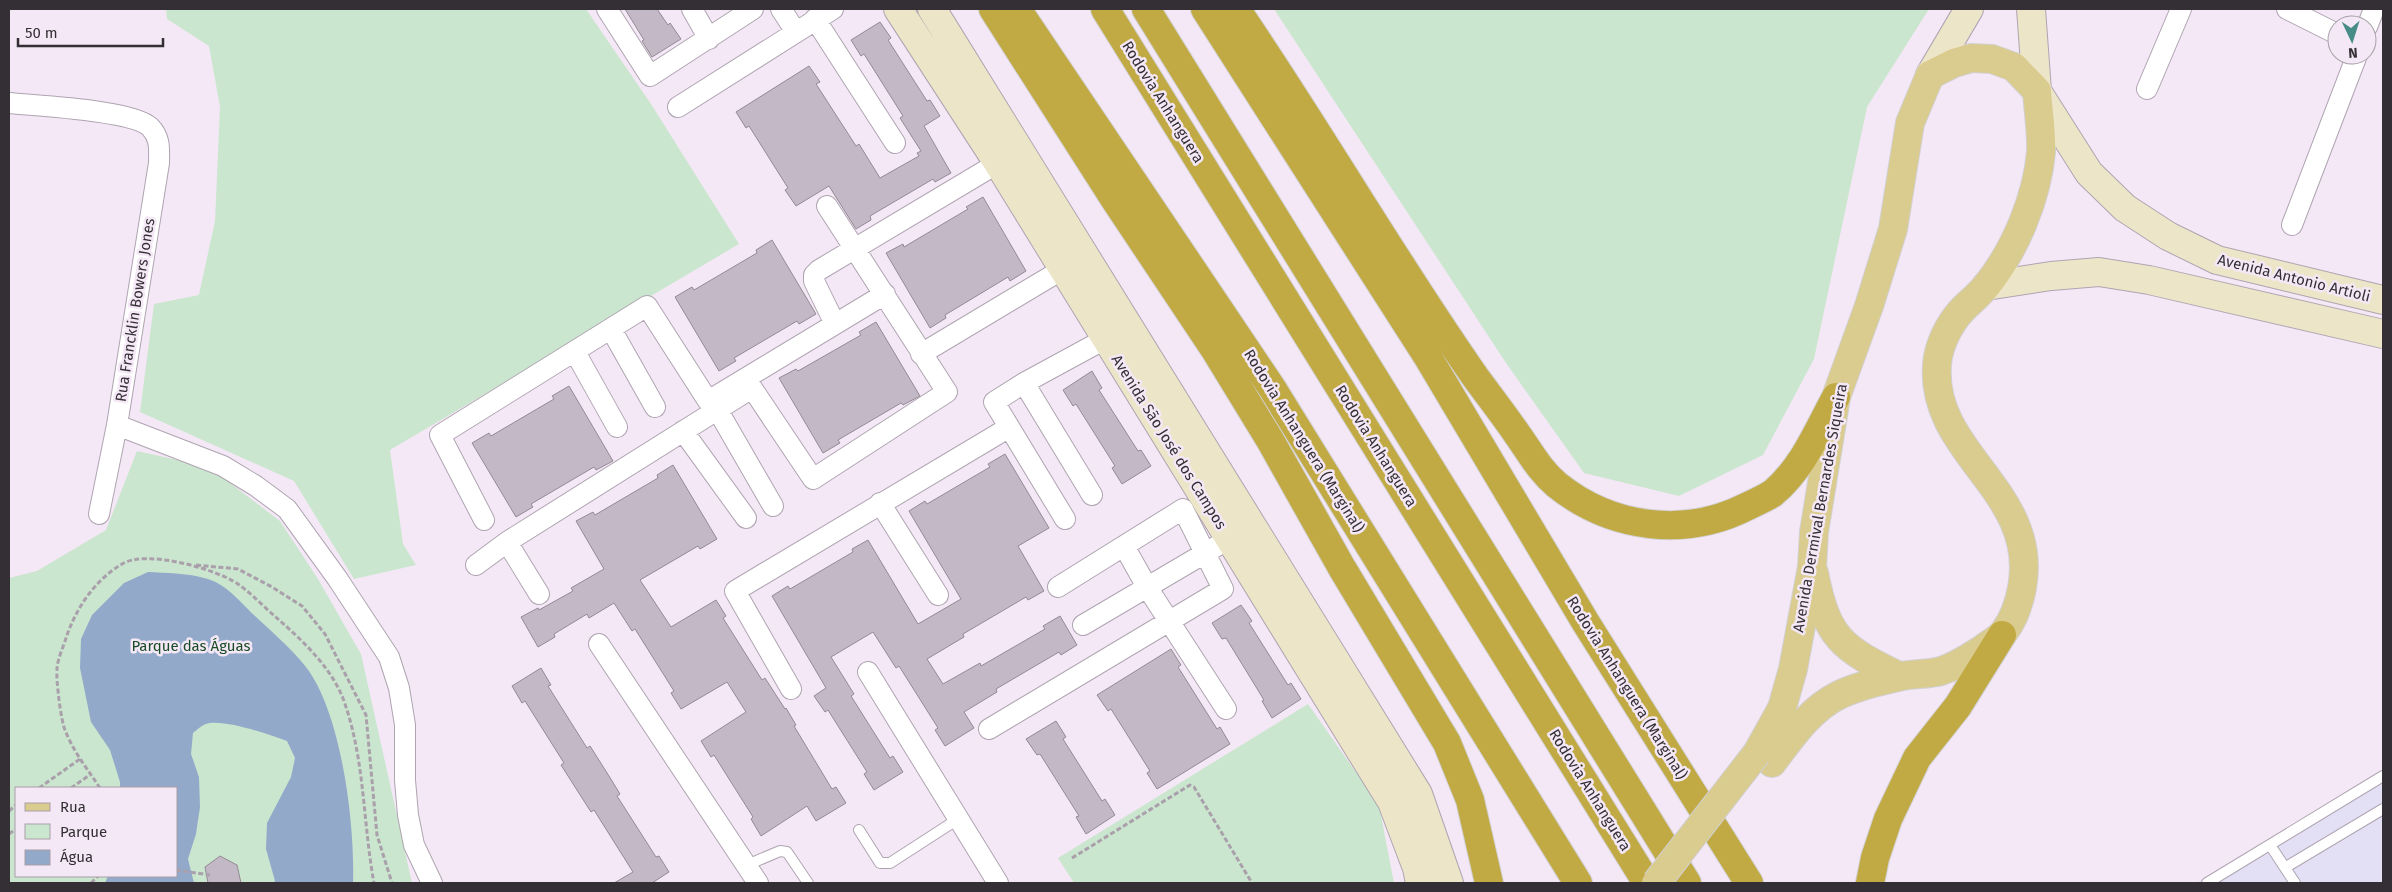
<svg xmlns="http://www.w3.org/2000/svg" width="2392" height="892" viewBox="0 0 2392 892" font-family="'Fira Sans',sans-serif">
<rect width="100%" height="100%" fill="#f4e8f6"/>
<!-- commercial -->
<path fill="#e3e0f6" d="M2383,773V883H2196Z"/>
<!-- green -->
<path fill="#cbe6ce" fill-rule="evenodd" d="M166,9H586L651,104L739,244L390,450L403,544L416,565L354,579L294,481L140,412L154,304L199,295L215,221L220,107L209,46L167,19Z
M1274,9H1929L1867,107L1814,359L1763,455L1679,496L1584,473L1506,363Z
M137,451L209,467L280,521L318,579L361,654L412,883H9V578L37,571L106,530ZM16,788H176V876H16Z
M1308,704L1379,805L1394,883H1074L1058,858Z"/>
<!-- water -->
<path fill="#93a9ca" d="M148,572C166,573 186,573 204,578C226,583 239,601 255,616C272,632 291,648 306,667C342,714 355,825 353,883H273L275,881L266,849L267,823L291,777L295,758L287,741C271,735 222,718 206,724C202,725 197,730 193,733L191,754L199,777L200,807L196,834L188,859L194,883H105L108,876H176V788H120V782L110,750L91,722L80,668L81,639L92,615L124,583Z"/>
<!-- building -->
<path fill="#c3b8c5" stroke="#948a96" d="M625,9H657L668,25L670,23L681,39L652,57L642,41L644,40Z
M880,22L891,38L888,40L927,101L930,100L940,116L924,126L951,173L935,182L933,179L870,216L871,220L856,229L829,186L796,206L785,190L788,188L749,126L746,128L736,112L809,66L820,82L816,84L856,146L859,144L880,178L919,156L917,153L921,151L900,118L903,116L864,54L861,56L851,40Z
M983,197L1026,271L1010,281L1008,277L945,315L946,318L930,328L886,253L903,244L904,247L968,209L966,207Z
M772,240L816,314L799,324L797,321L734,358L736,361L719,371L675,297L692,287L694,290L757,253L756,250Z
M876,322L920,396L903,405L901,403L838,440L840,443L823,453L779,378L796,369L798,371L861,335L859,332Z
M1092,371L1102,388L1099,390L1138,451L1141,450L1151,466L1122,484L1112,468L1115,466L1076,404L1073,406L1063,390Z
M569,386L613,461L596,470L594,467L531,504L533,507L516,517L472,443L489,433L491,436L554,399L552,396Z
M1005,454L1049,528L1018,546L1044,591L1028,600L1026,597L963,634L964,637L927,659L943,684L980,663L981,666L1045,629L1043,626L1060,616L1077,645L1061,655L1059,652L996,689L997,692L964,712L974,728L945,746L935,730L938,728L899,666L896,668L873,632L831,657L854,694L851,696L890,758L893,756L903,772L874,790L864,774L867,772L828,710L825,712L814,696L826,688L772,596L788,586L790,589L853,552L852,549L868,540L918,624L961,599L909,511L925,501L927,504L990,467L988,464Z
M673,465L717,539L700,549L698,546L640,580L671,627L716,600L726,616L723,618L762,680L765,678L785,709L786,708L796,725L794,726L832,789L836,787L846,803L816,821L807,806L761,836L751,819L753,817L714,755L711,757L701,741L746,712L727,682L681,709L671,693L674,691L635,629L632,631L614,603L589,618L587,614L554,634L555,637L538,647L521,617L538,608L539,610L573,591L571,588L604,569L576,521L593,512L595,515L658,478L657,475Z
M1241,605L1252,621L1249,623L1288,685L1291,683L1301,699L1272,718L1262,701L1264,700L1226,638L1222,639L1212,623Z
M1171,649L1181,665L1178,667L1217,729L1220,727L1230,744L1157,789L1147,773L1150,771L1111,709L1108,711L1097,695Z
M541,668L551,685L548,686L587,748L590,746L609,776L620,794L617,796L656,857L659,856L669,872L652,883H614L633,872L594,810L591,812L561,765L564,763L525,701L522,703L512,686Z
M1056,721L1066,737L1063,739L1102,801L1105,799L1115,815L1086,834L1076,817L1079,816L1040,754L1037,755L1026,739Z
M220,856L237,865L241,883H208L205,867Z"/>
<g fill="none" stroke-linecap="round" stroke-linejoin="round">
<!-- lane casing -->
<g stroke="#afa4b1" stroke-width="12">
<path id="lane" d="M859,830L880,863H890L958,819
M2270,845L2295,883
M747,865L780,851L787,852L808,883
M2286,867L2383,809
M2207,883L2383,776"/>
</g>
<!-- street casing -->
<g stroke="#afa4b1" stroke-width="22">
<path id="street" d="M607,9L650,76L753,9
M692,9L709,39
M781,9L796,32
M2287,9L2337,34
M815,19L895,143
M2367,27L2374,9
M2147,89L2181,9
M9,103C37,106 132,110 150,127C161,138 159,150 159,163L117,425L99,514
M678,107L833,9
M2292,225L2357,55
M835,324L814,281V275L819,270L998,163
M611,329L655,407
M575,352L617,427
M921,354L1063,269
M1024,383L1092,495
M717,409L773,506
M117,425L223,466L256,486L287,509L337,578L389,657L399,688L405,725V780L408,815L414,845L432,883
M683,431L746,518
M880,503L938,595
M1065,519L994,402L1024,383L1105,339
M484,520L440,435L647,306L708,401L885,294
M507,542L539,594
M1124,546L1147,587L1226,709
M476,565L507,542L752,388L813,479L947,392L827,206
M1083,625L1217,546
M599,644L758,883
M868,672L998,883
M791,689L735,591L1008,428
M989,729L1223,589L1183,509L1058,587"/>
</g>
<!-- secondary casing -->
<g stroke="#afa4b1" stroke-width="30">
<path id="secondary" d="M898,9L998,163L1392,802L1417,868L1420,883
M932,9L1418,794L1449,883
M2031,9L2037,91L2089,173L2125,208L2168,236L2217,260L2383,300
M1930,75L1969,9
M1986,286L2051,276L2099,272L2149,280L2383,334"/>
</g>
<!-- primary casing -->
<g stroke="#d2d1d2" stroke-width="30">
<path id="primary" d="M1814,573C1827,638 1841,648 1899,676
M1757,753L1782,708L1793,669L1812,567L1814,532L1836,397L1869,306L1893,229L1910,123L1930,75L1954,63L1971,58L1992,59L2014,67L2037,91C2038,110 2042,132 2041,152C2037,198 2015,250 1987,285C1980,294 1970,302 1962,310C1949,324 1938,346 1937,365C1930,454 2040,491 2022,588C2019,604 2014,619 2004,632C1999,639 1990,643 1984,648C1970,657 1957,666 1941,671C1927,675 1912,673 1898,677C1879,681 1856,687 1839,695C1809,710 1791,738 1772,763"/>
</g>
<!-- highway casing -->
<g stroke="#d2d1d2" stroke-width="30">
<path id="highway" d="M993,9L1115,200L1215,350L1270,440L1342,568L1447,743L1470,800L1489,883
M1017,9L1272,388L1578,883
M1105,9L1647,883
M1146,9L1687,883
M1205,9L1429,359L1586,623L1749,883
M1236,9C1319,130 1392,258 1476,378C1490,397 1504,415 1517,434C1530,452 1539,470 1557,485C1612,529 1686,538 1748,506C1756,502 1766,498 1773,493C1803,468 1818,430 1836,397
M1870,883L1875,858L1888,819L1917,758L1958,706L2002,635"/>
</g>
<!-- path -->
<path stroke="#a9a0ab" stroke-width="3" stroke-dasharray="5 2.5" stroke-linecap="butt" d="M196,565L238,569L272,587L302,606L325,634L366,715L377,835L392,883
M39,788L80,759
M71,788L91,774
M100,788C88,770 73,751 65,730C61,721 56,681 57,670C57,660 63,648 66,638C76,608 95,580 122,564C146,549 216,569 238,584C252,594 265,608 278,619C304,642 334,670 345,704C365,762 363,824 374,883
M9,811L16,805
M9,834L16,829
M1072,858L1190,785L1194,787L1252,883
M176,870L210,875
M91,883L98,876"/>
<!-- lane -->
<use href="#lane" stroke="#fff" stroke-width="10"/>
<!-- street -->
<use href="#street" stroke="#fff" stroke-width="20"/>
<!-- secondary -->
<use href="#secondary" stroke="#ece5c7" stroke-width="28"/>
<!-- primary -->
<use href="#primary" stroke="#dacb8e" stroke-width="28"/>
<!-- highway -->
<use href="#highway" stroke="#c1a943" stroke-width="28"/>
<!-- primary-bridge casing -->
<g stroke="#d2d1d2" stroke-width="30" stroke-linecap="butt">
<path id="primary-bridge" d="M1656,883L1757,753"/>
</g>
<!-- primary-bridge -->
<use href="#primary-bridge" stroke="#dacb8e" stroke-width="28"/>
</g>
<g text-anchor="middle" stroke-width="5" stroke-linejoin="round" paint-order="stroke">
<!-- street labels -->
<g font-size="15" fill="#332f34" stroke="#f4e8f6">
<text transform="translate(1163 102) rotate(58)" y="5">Rodovia Anhanguera</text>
<text transform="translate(2294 278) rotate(14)" y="5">Avenida Antonio Artioli</text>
<text transform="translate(135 310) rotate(-81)" y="5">Rua Francklin Bowers Jones</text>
<text transform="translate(1304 441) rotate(58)" y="5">Rodovia Anhanguera (Marginal)</text>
<text transform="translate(1169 442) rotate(58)" y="5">Avenida São José dos Campos</text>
<text transform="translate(1376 446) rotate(58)" y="5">Rodovia Anhanguera</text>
<text transform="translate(1820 508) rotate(-80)" y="5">Avenida Dermival Bernardes Siqueira</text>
<text transform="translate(1627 688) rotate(58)" y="5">Rodovia Anhanguera (Marginal)</text>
<text transform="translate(1590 790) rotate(58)" y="5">Rodovia Anhanguera</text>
</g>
<!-- park labels -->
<g font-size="15" fill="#194c26" stroke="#f4e8f6">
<text x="191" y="651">Parque das Águas</text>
</g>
</g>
<!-- border -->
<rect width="2392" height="892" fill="none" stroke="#332f34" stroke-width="20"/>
<!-- legend -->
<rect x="15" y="787" width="162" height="90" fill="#f4e8f6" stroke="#a79ea8"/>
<rect x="25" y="803" width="25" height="8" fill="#dacb8e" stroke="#a79ea8"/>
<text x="60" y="812" font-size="15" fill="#332f34">Rua</text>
<rect x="25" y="824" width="25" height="15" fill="#cbe6ce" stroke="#a79ea8"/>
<text x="60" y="837" font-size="15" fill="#332f34">Parque</text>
<rect x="25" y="850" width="25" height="15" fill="#93a9ca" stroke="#a79ea8"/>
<text x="60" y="862" font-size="15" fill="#332f34">Água</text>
<!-- north arrow -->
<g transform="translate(2352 40) rotate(176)"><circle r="24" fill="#f4e8f6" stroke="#a79ea8"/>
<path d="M0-4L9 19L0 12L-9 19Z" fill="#478d87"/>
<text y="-8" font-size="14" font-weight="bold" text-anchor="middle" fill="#332f34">N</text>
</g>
<!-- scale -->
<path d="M18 38v8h145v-8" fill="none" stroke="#332f34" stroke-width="2.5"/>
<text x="25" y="38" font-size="15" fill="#332f34" stroke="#f4e8f6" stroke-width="4" paint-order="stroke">50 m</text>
</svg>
